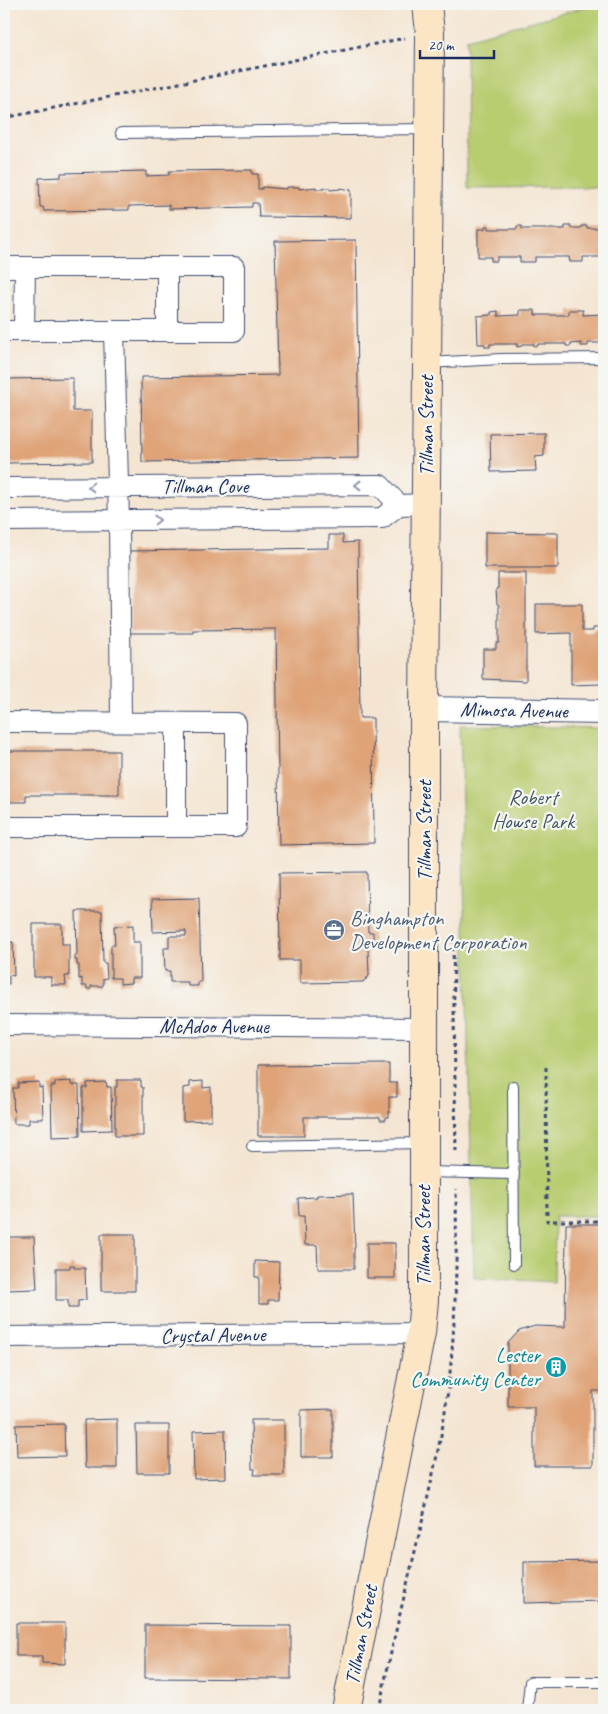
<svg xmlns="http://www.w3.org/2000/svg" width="608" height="1714" viewBox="0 0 608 1714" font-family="Caveat,sans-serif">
<rect width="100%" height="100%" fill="#f6f6f2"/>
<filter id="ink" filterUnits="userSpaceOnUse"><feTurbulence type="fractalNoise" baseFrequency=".02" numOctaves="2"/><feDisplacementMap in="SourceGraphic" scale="10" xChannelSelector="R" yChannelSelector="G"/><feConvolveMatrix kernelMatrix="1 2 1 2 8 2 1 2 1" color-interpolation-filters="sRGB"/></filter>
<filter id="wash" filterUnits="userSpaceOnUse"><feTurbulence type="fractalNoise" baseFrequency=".0096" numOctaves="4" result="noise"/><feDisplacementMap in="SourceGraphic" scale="20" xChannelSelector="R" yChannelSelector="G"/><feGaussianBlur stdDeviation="1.12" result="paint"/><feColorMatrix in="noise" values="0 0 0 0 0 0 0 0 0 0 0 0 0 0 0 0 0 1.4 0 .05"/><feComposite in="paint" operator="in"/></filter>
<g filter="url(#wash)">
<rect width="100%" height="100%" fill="#f4e5d2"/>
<!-- green -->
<path fill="#b8cc70" stroke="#6a7e67" d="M597,4H604V187L467,188L466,39Z
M460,725L604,728V1216H555L554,1282L474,1278Z"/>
<g id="blocks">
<!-- building -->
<path fill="#dfa377" d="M252,170V174H258V189H262V187L287,189V187H299V189L316,187V189H324V188H330V190L340,189V188L351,190V218L259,217L258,203H252V207L169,209V205L129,206V210L44,211L43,207H40L39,178L61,177V173L146,171V176L169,175V171Z
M485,226H489V229H517V226H522V229H565V226H571V228H581V226H587V228H604V257H583V262H570L569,257H535V262H520V257H497V261H491V257H478V229H485Z
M356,240L359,458L142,462L141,377L278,375L275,241Z
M520,310H535V315H569V310H583V315L604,314V343H588V346H581V343L571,344V346H566V344H538V346H534V344H522V346L517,347V344H490V347H485V344H478L477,316L491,315V312L498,311V316L520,315Z
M73,378V411H92V462L4,463V379Z
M544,433V456L535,457L536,471L491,472L490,434Z
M485,532L558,533V568H485Z
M329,535H343V543L358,542L360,718H373L374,843L279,845L276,629L193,630V633H130L129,551L329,548Z
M498,573H526V681L483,679V651L484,649H496V643H499V605L497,604L496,589L498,588Z
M536,604H582V631H593V628H601V684L571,685V633L536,634Z
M4,751H119V795H26V802H4Z
M367,872L368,932H373V944H369L368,948L369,976L363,982L300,983V960H280L279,873Z
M199,898L201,982H198V986H188V982H170V971H165L164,948H169V936H186V931L153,932L152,899Z
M76,911H102L103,963H106L107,978L103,979V986H91V989H87V986H82V978L79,979V965H77V960H75V955H77Z
M33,924H62V944H69V976H65L66,985H51V977H34V952H33Z
M133,925V942H140V978H131V983L120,984V978H111V945H115L114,926Z
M4,942H13L14,976L9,975V984H4Z
M389,1064V1083H397V1097H389V1117H386V1120H380V1117H304V1136H258V1065Z
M117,1080H141V1087H143V1136H115V1087H117Z
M71,1081V1085H79L80,1136L52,1137L51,1086H55V1082Z
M203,1081V1088L211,1087V1120L183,1121V1088L190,1087V1082Z
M39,1082V1088L42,1087L43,1119H29V1124H14L13,1088H18V1083Z
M106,1082L107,1087H111L112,1130L83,1131V1088H87V1083Z
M353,1194L355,1248H354V1269H318L317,1245H305L304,1216H299L298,1198L317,1197V1195Z
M566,1224H604V1391H593V1466H534V1407H508V1343L519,1331L535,1326L565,1327Z
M101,1234H135V1291H101Z
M5,1237H34L37,1289L7,1290Z
M367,1243H395V1278H367Z
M255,1261L279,1262L278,1300H268V1304H259V1277H255Z
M70,1265H74V1268H85L86,1300L78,1301V1308H68V1300H56V1268H70Z
M333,1409V1457H301V1410Z
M117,1419V1468H85L84,1420Z
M251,1420H284V1475H254L255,1469H252Z
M64,1424L65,1456L17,1457L16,1425Z
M136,1425H169V1473H137Z
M225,1430L226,1478L194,1479L193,1431Z
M604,1561V1601L524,1603V1562Z
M16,1623H65V1664L42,1663V1656H16Z
M145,1625L291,1626V1679L145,1678Z"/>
</g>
</g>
<g filter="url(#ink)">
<use href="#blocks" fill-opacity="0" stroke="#3c4a6f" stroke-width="1"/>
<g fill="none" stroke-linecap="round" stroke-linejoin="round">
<!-- service casing -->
<g stroke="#3c4a6f" stroke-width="12">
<path id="service" d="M121,133L428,129
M427,363L501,359L604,358
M513,1086L514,1264
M252,1146L423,1143
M425,1172L514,1174
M527,1710L530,1682H604"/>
</g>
<!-- minor casing -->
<g stroke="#3c4a6f" stroke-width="22">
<path id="minor" d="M4,267H234V331H4
M167,267V330
M24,331L25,267
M114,331L119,521L121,722
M4,488L380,485L399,505
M4,521L382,518L399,505L426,504
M4,722L236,723V827H4
M176,723V827
M4,1025L424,1028
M4,1337L421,1333"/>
</g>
<!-- tertiary casing -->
<g stroke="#3c4a6f" stroke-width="26">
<path id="tertiary" d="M424,709L604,712"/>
</g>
<!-- secondary casing -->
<g stroke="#3c4a6f" stroke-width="30">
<path id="secondary" d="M346,1710L421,1333L424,1300V709L430,33L427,4"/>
</g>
<!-- path -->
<path stroke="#3c4a6f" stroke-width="3" stroke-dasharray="4 4" stroke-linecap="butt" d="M4,118L405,38
M453,939L456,1155
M546,1067L547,1221H604
M379,1710C397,1616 424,1524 442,1430C456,1350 457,1270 456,1189"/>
<!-- service -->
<use href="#service" stroke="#fff" stroke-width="10"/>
<!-- minor -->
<use href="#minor" stroke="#fff" stroke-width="20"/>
<!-- tertiary -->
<use href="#tertiary" stroke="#fff" stroke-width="24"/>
<!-- secondary -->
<use href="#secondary" stroke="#fce5c4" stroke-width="28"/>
</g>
<!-- one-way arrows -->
<defs><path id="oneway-chevron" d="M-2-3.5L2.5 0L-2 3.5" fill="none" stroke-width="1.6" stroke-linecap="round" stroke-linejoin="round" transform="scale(1.25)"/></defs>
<g stroke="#8d97ae">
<use href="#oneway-chevron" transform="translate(358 485) rotate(180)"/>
<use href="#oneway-chevron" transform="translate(91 487) rotate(179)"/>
<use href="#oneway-chevron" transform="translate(157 520) rotate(-1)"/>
</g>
</g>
<!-- icons -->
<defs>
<g id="office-disc" transform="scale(1.125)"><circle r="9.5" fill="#5c6f8a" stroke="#f6f6f2"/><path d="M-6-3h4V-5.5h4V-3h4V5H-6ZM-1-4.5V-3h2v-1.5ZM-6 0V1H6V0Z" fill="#fff"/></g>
<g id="building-disc" transform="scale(1.125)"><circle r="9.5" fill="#0f9aa8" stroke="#f6f6f2"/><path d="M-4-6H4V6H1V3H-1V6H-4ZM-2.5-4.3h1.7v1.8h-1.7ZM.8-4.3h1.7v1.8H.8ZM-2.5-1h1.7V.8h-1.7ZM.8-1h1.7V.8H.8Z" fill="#fff"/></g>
</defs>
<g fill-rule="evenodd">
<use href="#office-disc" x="334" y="930"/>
<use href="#building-disc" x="556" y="1367"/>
</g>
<g text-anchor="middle" stroke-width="4.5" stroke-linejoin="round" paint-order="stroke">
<!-- street labels -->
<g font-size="21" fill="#1b2f5e" stroke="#f6f6f2">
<text transform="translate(426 426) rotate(-90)" y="7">Tillman Street</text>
<text x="205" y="493">Tillman Cove</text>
<text transform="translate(514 710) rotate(1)" y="7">Mimosa Avenue</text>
<text transform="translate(424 831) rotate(-90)" y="7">Tillman Street</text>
<text x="214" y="1033">McAdoo Avenue</text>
<text transform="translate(423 1236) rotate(-90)" y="7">Tillman Street</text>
<text transform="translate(213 1335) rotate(-1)" y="7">Crystal Avenue</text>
<text transform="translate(361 1635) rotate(-79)" y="7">Tillman Street</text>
</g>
<!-- park labels -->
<g font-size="21" fill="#425662" stroke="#f6f6f2">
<text x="533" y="804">Robert<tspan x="533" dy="24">Howse Park</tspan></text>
</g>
<!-- service labels -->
<g font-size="21" fill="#4e5e75" stroke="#f6f6f2" text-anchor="start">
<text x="350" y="925">Binghampton<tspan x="350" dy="24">Development Corporation</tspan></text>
</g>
<!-- culture labels -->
<g font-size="21" fill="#0d838f" stroke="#f6f6f2" text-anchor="end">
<text x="540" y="1362">Lester<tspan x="540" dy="24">Community Center</tspan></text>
</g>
</g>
<!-- margin -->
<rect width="608" height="1714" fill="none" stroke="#f6f6f2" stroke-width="20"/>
<!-- scale -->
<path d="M420 50v8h74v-8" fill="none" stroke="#1b2f5e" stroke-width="2.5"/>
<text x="428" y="50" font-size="15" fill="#1b2f5e" stroke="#f6f6f2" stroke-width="4" paint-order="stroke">20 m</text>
</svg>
